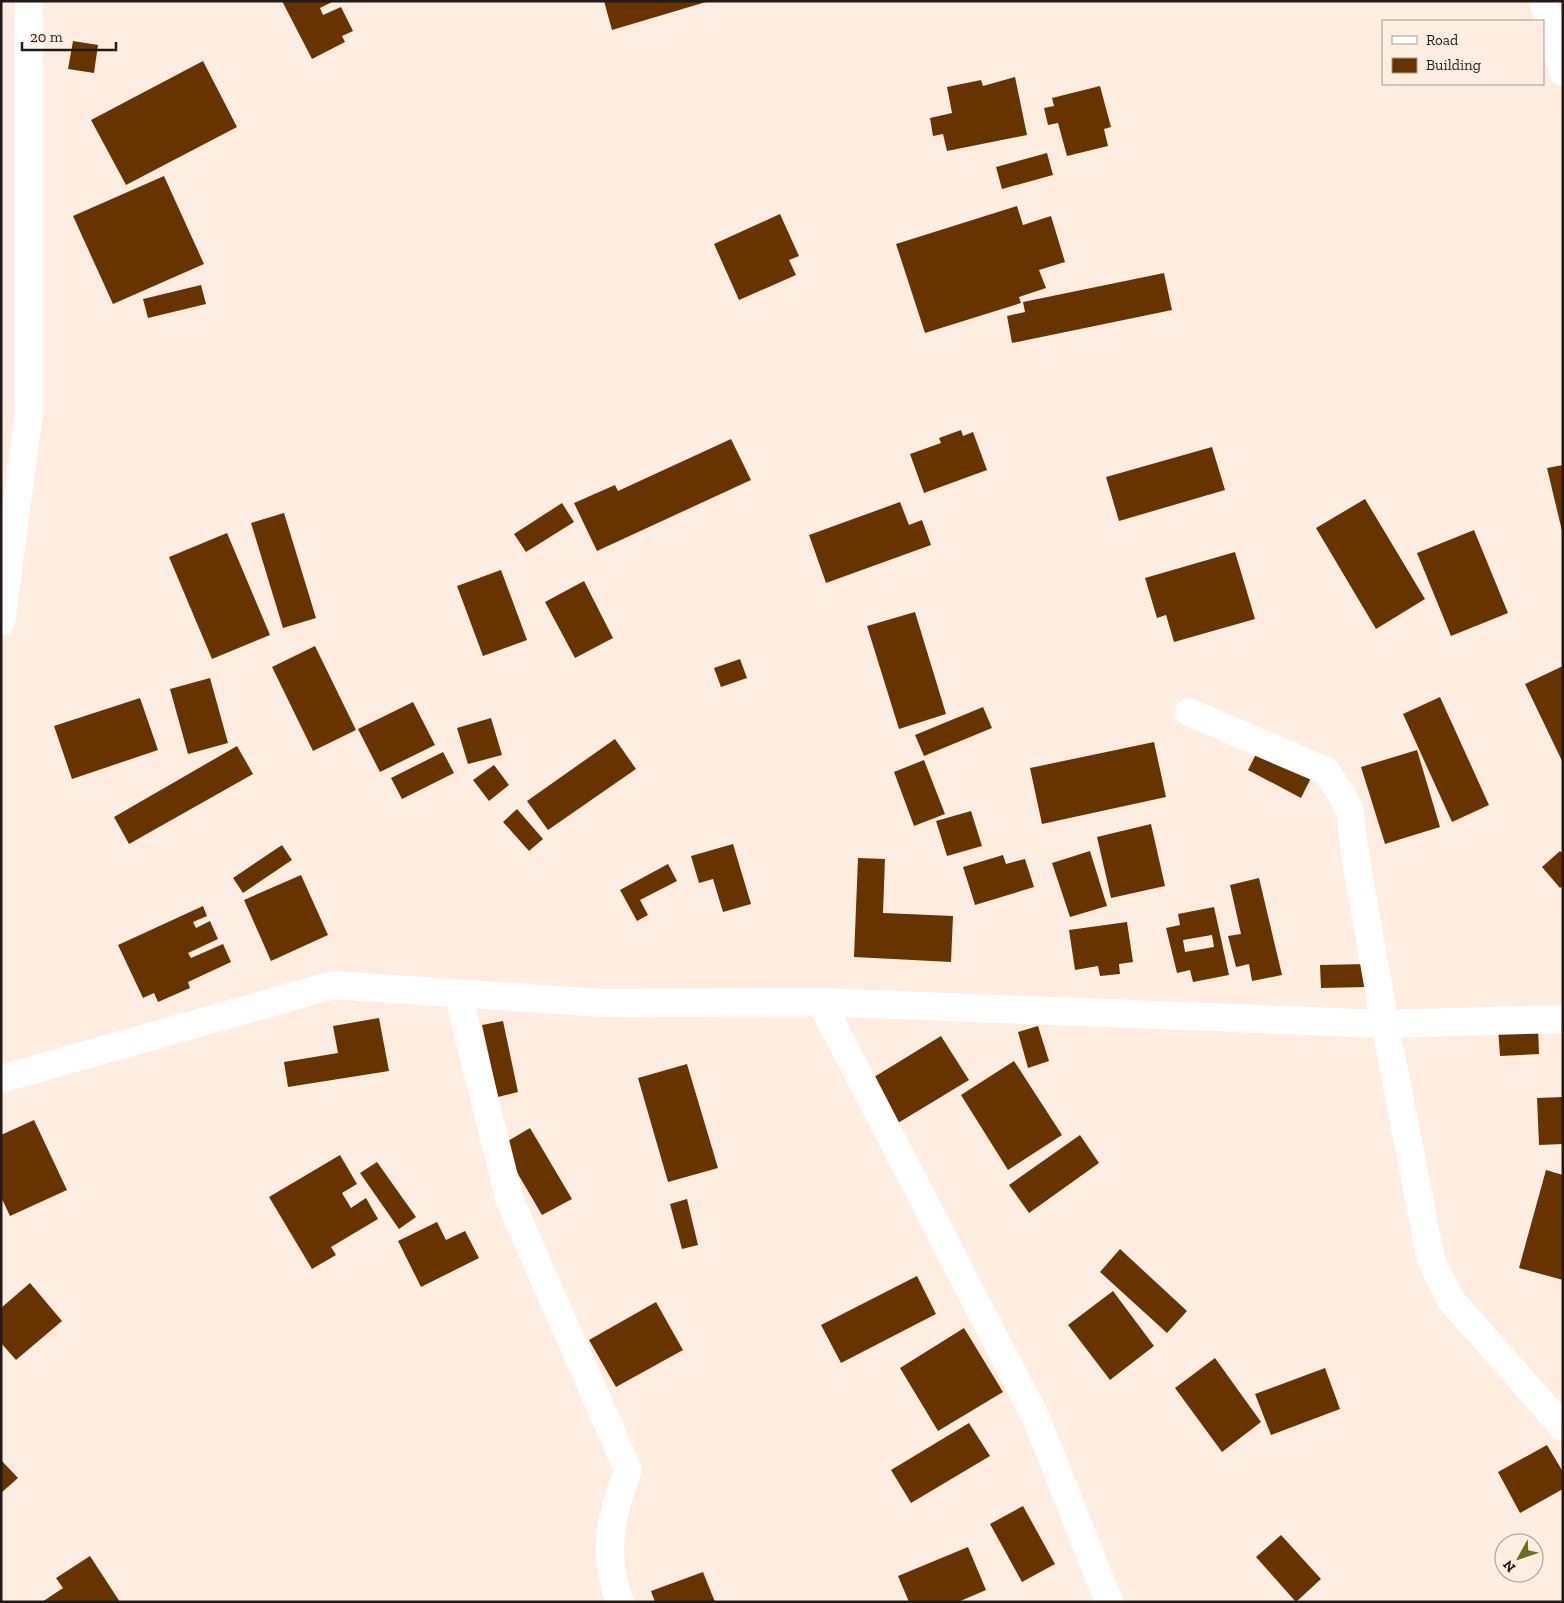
<svg xmlns="http://www.w3.org/2000/svg" width="1564" height="1603" viewBox="0 0 1564 1603" font-family="'Zilla Slab',serif">
<rect width="100%" height="100%" fill="#ffede1"/>
<!-- building -->
<path fill="#673400" fill-rule="evenodd" d="M282,1H334L320,8L323,15L341,7L353,31L342,36L345,42L312,59Z
M604,1H706V2L612,30Z
M73,41L98,45L94,73L68,69Z
M203,61L237,127L126,185L91,120Z
M1015,77L1027,135L947,151L943,134L933,136L930,118L952,113L947,87L981,80L983,86Z
M1100,86L1111,127L1104,129L1108,146L1067,156L1058,123L1048,125L1044,108L1054,106L1052,98Z
M1047,153L1053,175L1002,189L996,167Z
M164,176L204,264L113,304L73,216Z
M1017,206L1023,225L1051,216L1065,262L1039,270L1046,288L1019,297L1021,303L925,333L896,244Z
M780,214L799,256L789,260L796,275L739,300L714,244Z
M1164,273L1172,310L1012,343L1007,316L1025,312L1023,302Z
M201,285L206,304L148,318L143,299Z
M961,430L963,436L973,432L987,470L924,493L910,454L941,443L939,438Z
M731,439L751,480L597,551L574,503L615,485L618,491Z
M1212,447L1225,490L1119,521L1106,477Z
M1563,465V531H1562L1547,468Z
M1365,499L1425,599L1376,629L1316,528Z
M900,502L909,525L922,520L931,545L826,583L809,535Z
M562,503L574,522L526,552L514,534Z
M284,513L316,618L283,628L251,523Z
M1474,530L1508,613L1451,636L1417,553Z
M227,533L270,635L212,659L169,557Z
M1235,552L1255,619L1174,642L1166,615L1157,618L1145,578Z
M501,570L527,640L483,656L457,586Z
M584,581L613,638L575,658L545,602Z
M915,612L946,714L899,729L867,626Z
M315,646L356,730L313,751L272,667Z
M740,659L747,678L721,687L714,668Z
M1563,666V763L1525,684Z
M210,678L228,743L188,754L170,689Z
M1440,697L1489,805L1452,822L1403,714Z
M140,698L158,750L72,779L54,726Z
M413,702L435,745L380,772L358,729Z
M983,707L992,728L924,756L915,735Z
M491,718L502,755L468,764L457,728Z
M615,739L636,769L548,830L527,801Z
M1154,742L1166,797L1042,824L1030,768Z
M237,746L253,774L129,844L114,817Z
M1259,748L1312,776L1301,798L1248,770Z
M1417,750L1440,827L1385,844L1361,767Z
M443,752L454,773L402,799L391,778Z
M924,760L945,814L914,826L894,772Z
M494,765L509,785L489,801L473,780Z
M517,809L543,839L529,851L503,822Z
M971,811L982,846L947,856L936,821Z
M1151,824L1165,886L1111,898L1097,837Z
M733,844L751,904L723,912L713,879L699,883L691,856Z
M282,845L292,860L243,893L233,878Z
M1090,851L1107,906L1070,917L1052,863Z
M1560,851L1563,854V886L1560,888L1542,867Z
M1003,855L1006,864L1025,859L1034,887L975,905L963,867Z
M858,858L885,859L883,913L953,916L951,962L854,957Z
M668,864L677,881L640,900L648,915L637,921L620,890Z
M301,875L328,935L271,961L244,900Z
M1259,878L1282,975L1252,981L1249,964L1236,967L1228,936L1241,934L1230,885Z
M203,906L207,916L193,922L196,928L210,921L218,939L188,953L191,958L223,944L231,962L188,982L190,988L158,1002L154,993L143,998L118,945Z
M1214,907L1229,975L1193,982L1190,970L1177,973L1166,928L1180,925L1178,914ZM1212,935L1214,947L1185,952L1183,940Z
M1127,922L1133,962L1119,964L1120,974L1100,976L1098,966L1075,970L1069,930Z
M1367,964L1368,987L1321,988L1320,965Z
M379,1018L389,1071L288,1087L284,1062L338,1053L333,1026Z
M503,1021L518,1092L498,1097L482,1025Z
M1538,1025L1539,1054L1500,1056L1498,1027Z
M1038,1026L1049,1061L1028,1068L1018,1032Z
M941,1036L969,1080L893,1126L866,1082Z
M1014,1061L1062,1135L1008,1170L961,1095Z
M687,1064L718,1168L668,1182L638,1078Z
M1563,1097V1144L1539,1145L1537,1098Z
M34,1120L67,1190L10,1216L1,1197V1135Z
M530,1128L572,1199L542,1215L501,1145Z
M1080,1135L1099,1163L1029,1213L1009,1185Z
M340,1155L357,1184L342,1193L351,1208L366,1198L378,1219L331,1247L336,1255L312,1269L269,1197Z
M377,1162L416,1217L399,1229L360,1173Z
M1546,1170L1563,1175V1280L1519,1268Z
M687,1199L698,1245L682,1249L670,1204Z
M437,1222L446,1240L465,1231L479,1258L421,1287L398,1241Z
M1120,1249L1187,1311L1167,1333L1100,1272Z
M917,1276L936,1314L841,1363L821,1325Z
M30,1283L62,1321L16,1360L1,1343V1308Z
M1113,1291L1154,1346L1110,1380L1068,1325Z
M656,1302L683,1350L616,1387L589,1340Z
M964,1328L1003,1392L938,1431L900,1368Z
M1215,1358L1261,1422L1222,1452L1175,1388Z
M1325,1368L1340,1409L1271,1435L1255,1394Z
M969,1423L990,1456L911,1503L891,1470Z
M1547,1445L1563,1472V1489L1520,1513L1498,1472Z
M1,1460L18,1478L1,1493Z
M1023,1506L1055,1564L1022,1582L990,1524Z
M1281,1535L1321,1579L1296,1602L1256,1557Z
M968,1547L986,1590L958,1602H909L898,1576Z
M90,1556L120,1602H42L63,1588L56,1578Z
M703,1572L715,1602H655L651,1591Z"/>
<g fill="none" stroke-linecap="round" stroke-linejoin="round">
<!-- street -->
<path stroke="#fff" stroke-width="28" d="M1,622L29,413V1
M1189,712L1326,771L1344,798L1350,812L1355,855L1385,1024L1431,1260L1450,1299L1563,1427
M458,994L510,1201L628,1470C610,1519 602,1551 620,1602
M821,1002L1036,1418L1109,1602
M1,1079L333,985L603,1003L821,1002L1385,1024L1563,1019"/>
<!-- secondary -->
<path stroke="#fff" stroke-width="28" d="M1543,1L1563,72"/>
</g>
<!-- border -->
<rect width="1564" height="1603" fill="none" stroke="#211a16" stroke-width="5"/>
<!-- legend -->
<rect x="1382" y="20" width="162" height="65" fill="#ffede1" stroke="#a69990"/>
<rect x="1392" y="36" width="25" height="8" fill="#ffffff" stroke="#a69990"/>
<text x="1426" y="45" font-size="15" fill="#211a16">Road</text>
<rect x="1392" y="58" width="25" height="15" fill="#673400" stroke="#a69990"/>
<text x="1426" y="70" font-size="15" fill="#211a16">Building</text>
<!-- north arrow -->
<g transform="translate(1519 1558) rotate(230)"><circle r="24" fill="#ffede1" stroke="#a69990"/>
<path d="M0-4L9 19L0 12L-9 19Z" fill="#68721b"/>
<text y="-8" font-size="14" font-weight="bold" text-anchor="middle" fill="#211a16">N</text>
</g>
<!-- scale -->
<path d="M22 42v8h94v-8" fill="none" stroke="#211a16" stroke-width="2.5"/>
<text x="30" y="42" font-size="15" fill="#211a16" stroke="#ffede1" stroke-width="4" paint-order="stroke">20 m</text>
</svg>
